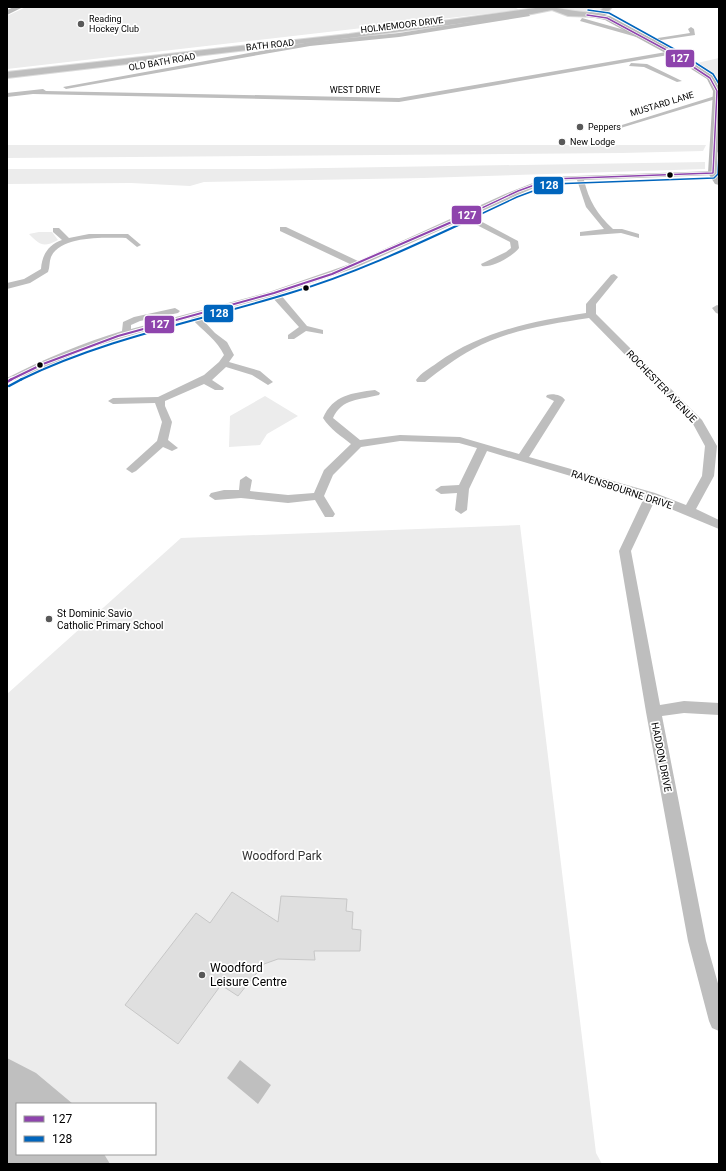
<svg xmlns="http://www.w3.org/2000/svg" width="726" height="1171" viewBox="0 0 726 1171" font-family="Roboto,sans-serif">
<rect width="100%" height="100%" fill="#fff"/>
<!-- green -->
<path fill="#ececec" fill-rule="evenodd" d="M26,7H515L519,10L7,69V16Z
M557,7H604L600,12L590,14Z
M719,58V79L697,63Z
M7,145H706L703,151L622,153L7,158Z
M705,162V169L423,178L204,182L190,186L131,183L7,184V169H265Z
M39,232H52L58,240C43,248 40,245 29,234Z
M265,396L298,416L267,434L260,445L229,447L230,416Z
M520,525L596,1153L602,1164H7V694L181,538ZM17,1104H155V1154H17Z"/>
<!-- water -->
<path fill="#bfbfbf" d="M7,1058L36,1073L73,1104H17V1154H104L110,1164H7Z
M240,1060L271,1085L258,1104L227,1078Z"/>
<!-- building -->
<path fill="#dfdfdf" stroke="#c7c7c7" d="M232,892L278,922L281,896L347,899L346,911L353,912L352,929L361,930L360,951H314L315,960L278,959L264,964L238,996L221,985L178,1044L125,1005L196,913L210,923Z"/>
<g fill="none" stroke-linecap="round" stroke-linejoin="round">
<!-- primary casing -->
<g stroke="#dbdbdb" stroke-width="2">
<path id="primary" d="M543,7C562,7 579,14 599,12L604,7H612L604,16L596,17L568,16L552,10L532,14L349,38L7,78V72L349,34Z"/>
</g>
<!-- street -->
<path fill="#bebebe" fill-rule="evenodd" d="M528,13L530,16L399,37L310,46L66,89L63,87L310,42L399,33Z
M582,18L642,35L643,36L640,38L580,21Z
M691,27L694,29L695,35L648,42L645,40L690,33L688,29Z
M672,51L674,54L399,102L33,94L7,97V93L43,89L46,91L399,98Z
M631,63L647,64L682,81L677,82L644,67L629,66Z
M715,96H719V98L614,130L609,129Z
M713,171H716V175L584,180C589,201 597,214 613,229H622L639,234V238L621,233L580,236V232L604,229L586,207L577,180L552,181L543,184L471,216L518,241L519,248C513,256 492,268 482,266L481,264L506,252L511,248L510,242L465,219L355,268L280,294L307,326L323,330V334L306,331L294,339H288V335L299,327L272,297L199,316L215,333L227,342L234,355L229,362L260,371L273,382L268,385L252,375L226,367L212,380L224,388L223,390H215L204,384L165,401V406L172,422L168,440L178,448L172,451L163,447L136,471L132,473L126,469L157,441L162,422L155,403L113,404L108,401L113,398L158,397L204,375L219,362L224,355C218,341 202,330 191,318L122,338L84,350L7,385V378C44,359 82,343 122,331L123,322L134,317L175,308L180,311L178,313L140,321L131,325V329L269,292L350,264L280,231V227H286L358,261L505,194L548,177Z
M53,228H59L69,238L89,234H128L141,245L137,247L126,238C106,238 61,235 51,257C49,262 50,267 48,272L30,283L7,289V283L24,279L41,269C42,255 48,245 62,240L53,232Z
M614,274L618,277L596,304V314L702,420L717,446L714,476L696,509L719,520V529L654,502L631,551L660,705L684,701L719,703V715L684,713L662,716L706,941L719,987V1031L712,1028L709,1021L688,941L646,712L619,551L644,498L487,451L469,489L467,510L461,514L455,510L457,493L441,494L435,490L441,486L459,485L477,448L459,443L400,441L361,447L333,475L324,496L335,514L333,517H325L315,500L288,503L241,498L215,500L209,496L211,493L224,490H239L240,480L246,476L252,480L250,491L288,495L314,493L324,470L351,444C341,436 330,429 323,418C333,395 352,393 375,390L380,393L379,395C360,400 342,398 333,418L360,440L400,435L460,437L519,454L554,401L546,397L547,395C553,393 562,395 565,400L529,457L655,493L686,505L702,476L705,446L693,424L589,318C550,324 508,330 473,349C456,358 440,370 425,382H417L416,380C421,373 430,368 437,363C482,331 533,321 586,313V304L611,275Z
M717,305L719,306V314L716,313L712,308Z"/>
<!-- secondary -->
<path fill="#b8b8b8" fill-rule="evenodd" d="M14,7H23L7,15V10Z
M587,13L610,16L675,51L713,76L719,87V185L715,184L708,173L713,91L707,79L669,55L605,20L585,16V14Z"/>
<!-- primary -->
<use href="#primary" fill="#bebebe" fill-rule="evenodd"/>
<!-- bus-1-far2 casing -->
<g stroke="#fff" stroke-width="3">
<path id="bus-1-far2" d="M452,222L518,191L551,179L713,173L717,91L710,78L672,53L607,18L587,15"/>
</g>
<!-- bus-1-far1 casing -->
<g stroke="#fff" stroke-width="4">
<path id="bus-1-far1" d="M10,380L43,364L118,336L274,293L332,274L454,221"/>
</g>
<!-- bus-1 casing -->
<g stroke="#fff" stroke-width="5">
<path id="bus-1" d="M7,382L12,379"/>
</g>
<!-- bus-2-far2 casing -->
<g stroke="#fff" stroke-width="3">
<path id="bus-2-far2" d="M588,10L609,13L674,49L713,74L719,84
M464,222L517,197L552,184L714,178L718,174L719,153"/>
</g>
<!-- bus-2-far1 casing -->
<g stroke="#fff" stroke-width="4">
<path id="bus-2-far1" d="M20,380C106,338 199,321 290,293C351,275 409,248 467,221"/>
</g>
<!-- bus-2 casing -->
<g stroke="#fff" stroke-width="5">
<path id="bus-2" d="M9,386L22,379"/>
</g>
<!-- bus-1-far2 -->
<use href="#bus-1-far2" stroke="#8e44ad" stroke-width="1.5"/>
<!-- bus-1-far1 -->
<use href="#bus-1-far1" stroke="#8e44ad" stroke-width="2"/>
<!-- bus-1 -->
<use href="#bus-1" stroke="#8e44ad" stroke-width="2.5"/>
<!-- bus-2-far2 -->
<use href="#bus-2-far2" stroke="#0065bd" stroke-width="1.5"/>
<!-- bus-2-far1 -->
<use href="#bus-2-far1" stroke="#0065bd" stroke-width="2"/>
<!-- bus-2 -->
<use href="#bus-2" stroke="#0065bd" stroke-width="2.5"/>
</g>
<!-- markers -->
<g fill="#595959" stroke="#fff" stroke-width="1.5">
<circle cx="81" cy="24" r="4"/>
<circle cx="580" cy="127" r="4"/>
<circle cx="562" cy="142" r="4"/>
<circle cx="49" cy="619" r="4"/>
<circle cx="202" cy="975" r="4"/>
</g>
<g fill="#000" stroke="#fff" stroke-width="1.5">
<circle cx="670" cy="175" r="3.5"/>
<circle cx="306" cy="288" r="3.5"/>
<circle cx="40" cy="365" r="3.5"/>
</g>
<g text-anchor="middle" stroke-width="3.5" stroke-linejoin="round" paint-order="stroke">
<!-- far-poi labels -->
<g font-size="9" fill="#000" stroke="#fff" text-anchor="start">
<text x="89" y="22">Reading<tspan x="89" dy="10">Hockey Club</tspan></text>
<text x="588" y="130">Peppers</text>
<text x="570" y="145">New Lodge</text>
</g>
<!-- far-street labels -->
<g font-size="9" fill="#000" stroke="#fff">
<text transform="translate(402 25) rotate(-7)" y="3">HOLMEMOOR DRIVE</text>
<text transform="translate(270 45) rotate(-6)" y="3">BATH ROAD</text>
<text transform="translate(162 62) rotate(-10)" y="3">OLD BATH ROAD</text>
<text x="355" y="93">WEST DRIVE</text>
<text transform="translate(662 104) rotate(-17)" y="3">MUSTARD LANE</text>
</g>
<!-- street labels -->
<g font-size="10" fill="#000" stroke="#fff">
<text transform="translate(662 386) rotate(46)" y="4">ROCHESTER AVENUE</text>
<text transform="translate(622 489) rotate(18)" y="4">RAVENSBOURNE DRIVE</text>
<text transform="translate(662 757) rotate(79)" y="4">HADDON DRIVE</text>
</g>
<!-- poi labels -->
<g font-size="10" fill="#000" stroke="#fff" text-anchor="start">
<text x="57" y="617">St Dominic Savio<tspan x="57" dy="12">Catholic Primary School</tspan></text>
</g>
<!-- near-park labels -->
<g font-size="12" fill="#333" stroke="#fff">
<text x="282" y="860">Woodford Park</text>
</g>
<!-- near-poi labels -->
<g font-size="12" fill="#000" stroke="#fff" text-anchor="start">
<text x="210" y="972">Woodford<tspan x="210" dy="14">Leisure Centre</tspan></text>
</g>
</g>
<g stroke="#fff" stroke-width="1.5">
<rect x="665" y="49" width="30" height="19" rx="4" fill="#8e44ad"/>
<rect x="533" y="176" width="31" height="19" rx="4" fill="#0065bd"/>
<rect x="451" y="205" width="31" height="20" rx="4" fill="#8e44ad"/>
<rect x="203" y="304" width="31" height="19" rx="4" fill="#0065bd"/>
<rect x="144" y="315" width="31" height="19" rx="4" fill="#8e44ad"/>
</g>
<g font-size="11" text-anchor="middle" font-weight="bold" fill="#fff">
<text x="680" y="62">127</text>
<text x="549" y="189">128</text>
<text x="467" y="219">127</text>
<text x="219" y="317">128</text>
<text x="160" y="328">127</text>
</g>
<!-- border -->
<rect width="726" height="1171" fill="none" stroke="#000000" stroke-width="16"/>
<!-- legend -->
<rect x="16" y="1103" width="140" height="52" fill="#ffffff" stroke="#999999"/>
<rect x="24" y="1116" width="20" height="6" fill="#8e44ad" stroke="#999999"/>
<text x="52" y="1123" font-size="12" fill="#000000">127</text>
<rect x="24" y="1136" width="20" height="6" fill="#0065bd" stroke="#999999"/>
<text x="52" y="1143" font-size="12" fill="#000000">128</text>
</svg>
